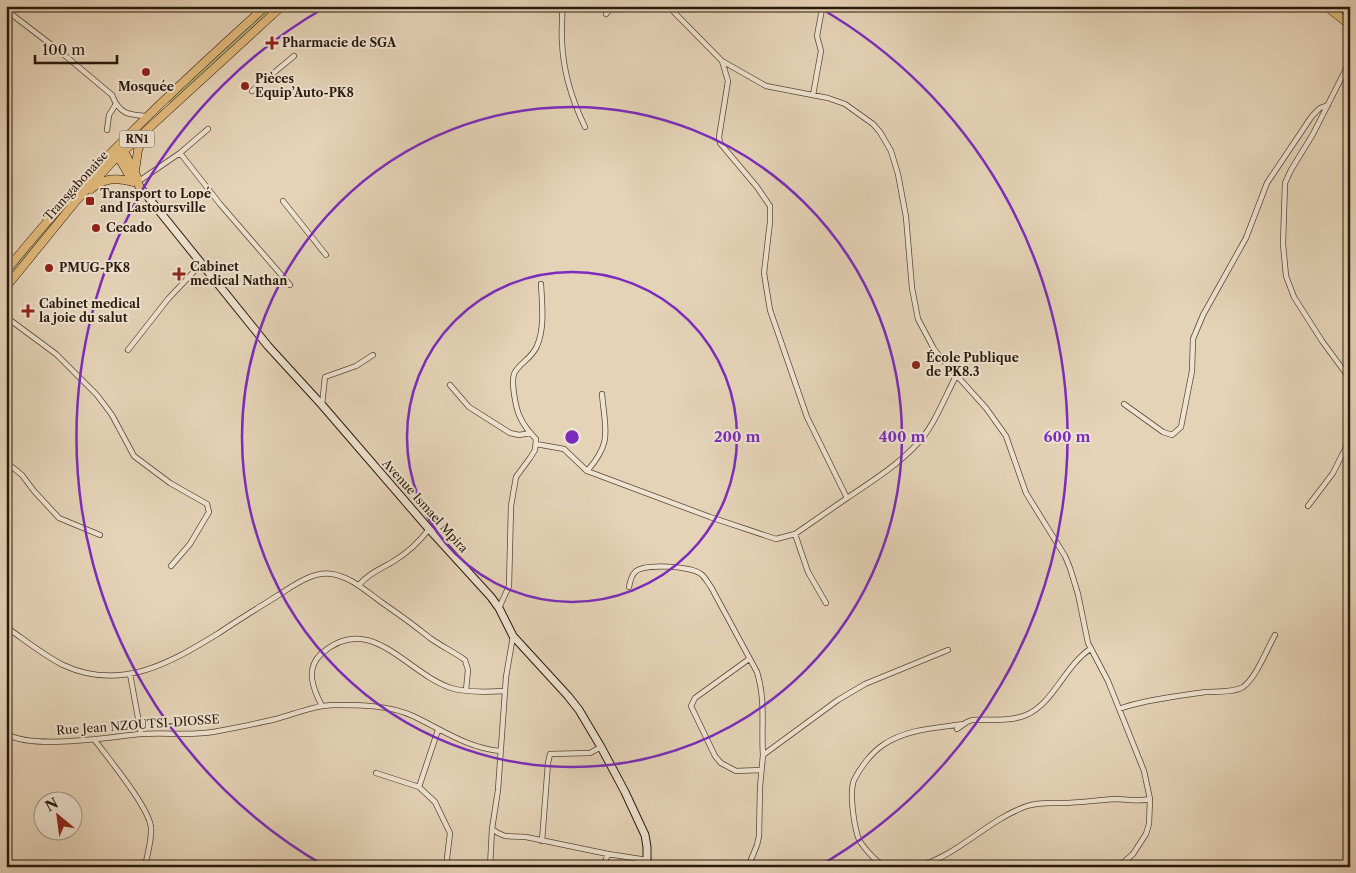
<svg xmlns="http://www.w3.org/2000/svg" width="1356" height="873" viewBox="0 0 1356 873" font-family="'Libre Caslon Text',serif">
<rect width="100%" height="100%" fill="#e5d3b7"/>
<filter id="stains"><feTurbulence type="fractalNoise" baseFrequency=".004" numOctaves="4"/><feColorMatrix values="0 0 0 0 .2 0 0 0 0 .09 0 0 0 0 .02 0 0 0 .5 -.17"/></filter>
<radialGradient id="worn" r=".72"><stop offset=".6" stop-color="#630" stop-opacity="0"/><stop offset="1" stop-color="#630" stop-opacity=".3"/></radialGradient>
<!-- green -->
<path fill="#b9bb8b" stroke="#726a4b" d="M272,6H277L171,103L169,101Z
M68,202V206L6,282V276Z"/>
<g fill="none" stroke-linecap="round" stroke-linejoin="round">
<!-- minor casing -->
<g stroke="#594836" stroke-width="6">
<path id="minor" d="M562,6C563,18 561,30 562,41C563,72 572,100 585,127
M668,6L722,61L766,86L828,98L845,104L873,124L880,132L891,151L898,174L906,217L912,288L918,319L934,349L941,358L986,408L1006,436L1026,493L1065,556L1070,568L1078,594L1088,643L1108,681L1144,771L1150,799L1149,824L1146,834L1133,854L1124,862L1116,867
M820,6L822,9L830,6
M880,6H919
M6,10L62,53L112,95C119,114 129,115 147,116
M606,14L613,6
M1350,61L1313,134L1291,170L1285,183L1283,244L1286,276L1294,297L1322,341L1350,379
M252,91L294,56
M813,95L821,51L817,36L822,9
M107,130L109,115L116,104
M180,153L220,204L290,285
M139,181L180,153L208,129
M283,201L326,255
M6,317L56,354L97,395L112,415L134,456L170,483L207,504L209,512L190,544L171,566
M128,350L168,299L201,264
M450,385L469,407L510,433L519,435L531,433
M1124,404L1163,432L1172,435L1181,427L1192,371L1193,339L1203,315L1246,238L1267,183L1312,116L1320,108L1328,105
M322,405L325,377L356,366L373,355
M536,444L564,449L587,471L710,517L776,539L795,534L847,498L807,417L770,310L764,273L770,222V206L757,187L720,143L719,137L728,81L722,61
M6,462L22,475L34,491L59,518L100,535
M587,471C613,442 605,430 602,394
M847,498C871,482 898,465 918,443C934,426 945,397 956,376
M1308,506L1333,473L1350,439
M795,534L808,572L826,603
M359,585C369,573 381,569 394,561C407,553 420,541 429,529
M629,587C630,582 631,576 635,572C644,563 691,566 701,574C705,577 708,583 711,587L757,672C766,701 761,726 763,755
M499,608L509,586L511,506L516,477L530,458L535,450L536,439C530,433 524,426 520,417C516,409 510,380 515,372C521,362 532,358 537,346C545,328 542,303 541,284
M6,627C25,640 43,655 63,665C121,692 170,663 219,633C238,620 258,608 277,596C293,586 312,571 332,574C352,577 368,593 384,604C400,615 415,626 430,638C441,646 454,652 465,660L468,670L466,690
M749,659L695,698L691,706L715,756L721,763L736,771L761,770
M130,674L141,734
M322,706C313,689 305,669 321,654C370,610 406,673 451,688C467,693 488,692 504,691
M1119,709C1142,700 1179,696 1205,692C1217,691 1233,693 1243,687C1256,678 1267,649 1275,635
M957,729L967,722L972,720C989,719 1010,722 1026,715C1053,704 1064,667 1090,649
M6,734C35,750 107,737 141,734C165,732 189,736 213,732C234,728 255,724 276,719C295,714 315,705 335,705C360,705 389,705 413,716C441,729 467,748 500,751
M94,739C107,757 150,808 151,828C152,840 147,855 145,867
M376,773L419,787L435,802L450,833L446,867
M419,787L438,730
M492,829L498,833L505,836L526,837L608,854L647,860
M542,841L548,763L550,754L590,753L601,747
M490,867L492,829L498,790L506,677L513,636
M603,867L608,854
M748,867L757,845L759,836L760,787L763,755L838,700L865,684L948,650
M899,867C894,866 887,867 883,865C876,862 860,844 858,837C854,824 849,793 854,780C860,768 871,753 883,745C906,729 936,728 964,724
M916,867C958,856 987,820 1027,806C1039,802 1050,803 1062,803C1079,803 1097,800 1115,799C1127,799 1139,802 1150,799"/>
</g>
<!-- secondary casing -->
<g stroke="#2a190b" stroke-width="9">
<path id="secondary" d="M139,186L268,346L322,405L429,529L491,597L499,608L513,636L568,696L579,710L601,747L625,792L645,835L647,847V867"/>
</g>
<!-- trunk casing -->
<g stroke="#2a190b" stroke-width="9">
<path id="trunk" d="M1326,6L1350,25
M1341,6L1350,13
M122,147L137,177L139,186
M116,153L133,182
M135,171L138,150L145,134
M91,189C104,178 117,177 133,182
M6,271C84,173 174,89 266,6
M6,287L76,201L114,160L282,6"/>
</g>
<!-- minor -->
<use href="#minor" stroke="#eee2d0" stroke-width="4.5"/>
<!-- secondary -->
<use href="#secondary" stroke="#eee2d0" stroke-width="7"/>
<!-- trunk -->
<use href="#trunk" stroke="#e2ba7c" stroke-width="8"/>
</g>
<!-- distance rings -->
<g fill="none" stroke="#7b2cbf" stroke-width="2.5">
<circle cx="572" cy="437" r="165"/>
<circle cx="572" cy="437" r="330"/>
<path d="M325 866A495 495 0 0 1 324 8M820 8A495 495 0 0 1 819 866"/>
</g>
<!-- markers -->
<g fill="#8f2418" stroke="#eee2d0" stroke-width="2">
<path d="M269.5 35.5h5v5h5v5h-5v5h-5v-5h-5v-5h5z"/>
<circle cx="146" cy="72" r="5"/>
<circle cx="245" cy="86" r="5"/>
<rect x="85" y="196" width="10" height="10" rx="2.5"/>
<circle cx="96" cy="228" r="5"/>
<circle cx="49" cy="268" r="5"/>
<path d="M176.5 266.5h5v5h5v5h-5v5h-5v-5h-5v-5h5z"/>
<path d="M25.5 303.5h5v5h5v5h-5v5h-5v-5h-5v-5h5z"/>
<circle cx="916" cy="365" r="5"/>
</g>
<g text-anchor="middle" stroke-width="4" stroke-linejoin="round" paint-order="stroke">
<!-- shield labels -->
<rect fill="#eee2d0" stroke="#655546" stroke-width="1" x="119.5" y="130.5" width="35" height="17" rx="4"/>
<g font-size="11" font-weight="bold" fill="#2a190b">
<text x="137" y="143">RN1</text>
</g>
<!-- poi labels -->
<g font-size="12" font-weight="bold" fill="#2a190b" stroke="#eee2d0" text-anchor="start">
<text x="282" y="47">Pharmacie de SGA</text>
<text x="255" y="83">Pièces<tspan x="255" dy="14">Equip’Auto-PK8</tspan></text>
<text x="146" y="91" text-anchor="middle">Mosquée</text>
<text x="100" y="198">Transport to Lopé<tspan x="100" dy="14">and Lastoursville</tspan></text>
<text x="106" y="232">Cecado</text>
<text x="190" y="271">Cabinet<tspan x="190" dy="14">medical Nathan</tspan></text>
<text x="59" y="272">PMUG-PK8</text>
<text x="39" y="308">Cabinet medical<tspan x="39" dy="14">la joie du salut</tspan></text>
<text x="926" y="362">École Publique<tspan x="926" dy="14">de PK8.3</tspan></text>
</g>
<!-- street labels -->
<g font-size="12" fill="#2a190b" stroke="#eee2d0">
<text transform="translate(76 186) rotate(-48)" y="4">Transgabonaise</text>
<text transform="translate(425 506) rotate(48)" y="4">Avenue Ismael Mpira</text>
<text transform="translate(138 725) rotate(-4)" y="4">Rue Jean NZOUTSI-DIOSSE</text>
</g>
</g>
<circle cx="572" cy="437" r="8" fill="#7b2cbf" stroke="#eee2d0" stroke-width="2.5"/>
<g font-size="15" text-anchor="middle" font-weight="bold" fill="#7b2cbf" stroke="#eee2d0" stroke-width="4" stroke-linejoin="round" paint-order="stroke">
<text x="737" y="442">200 m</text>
<text x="902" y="442">400 m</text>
<text x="1067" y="442">600 m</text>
</g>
<!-- margin -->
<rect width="1356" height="873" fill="none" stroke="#e5d3b7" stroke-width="25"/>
<rect x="8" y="8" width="1341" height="858" fill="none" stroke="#2a190b" stroke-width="2.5"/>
<rect x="12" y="12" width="1331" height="848" fill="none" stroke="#2a190b"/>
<!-- north arrow -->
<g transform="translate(58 816) rotate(331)"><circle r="24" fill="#eee2d0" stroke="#a09281"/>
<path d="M0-4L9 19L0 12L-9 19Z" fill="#8f2418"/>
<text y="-8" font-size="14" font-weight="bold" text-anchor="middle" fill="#2a190b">N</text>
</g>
<!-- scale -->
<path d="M35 55v8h82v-8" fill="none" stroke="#2a190b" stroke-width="2.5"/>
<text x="42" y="55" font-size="15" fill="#2a190b" stroke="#eee2d0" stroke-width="4" paint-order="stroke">100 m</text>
<rect width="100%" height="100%" filter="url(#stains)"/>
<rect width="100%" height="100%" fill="url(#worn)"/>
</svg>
